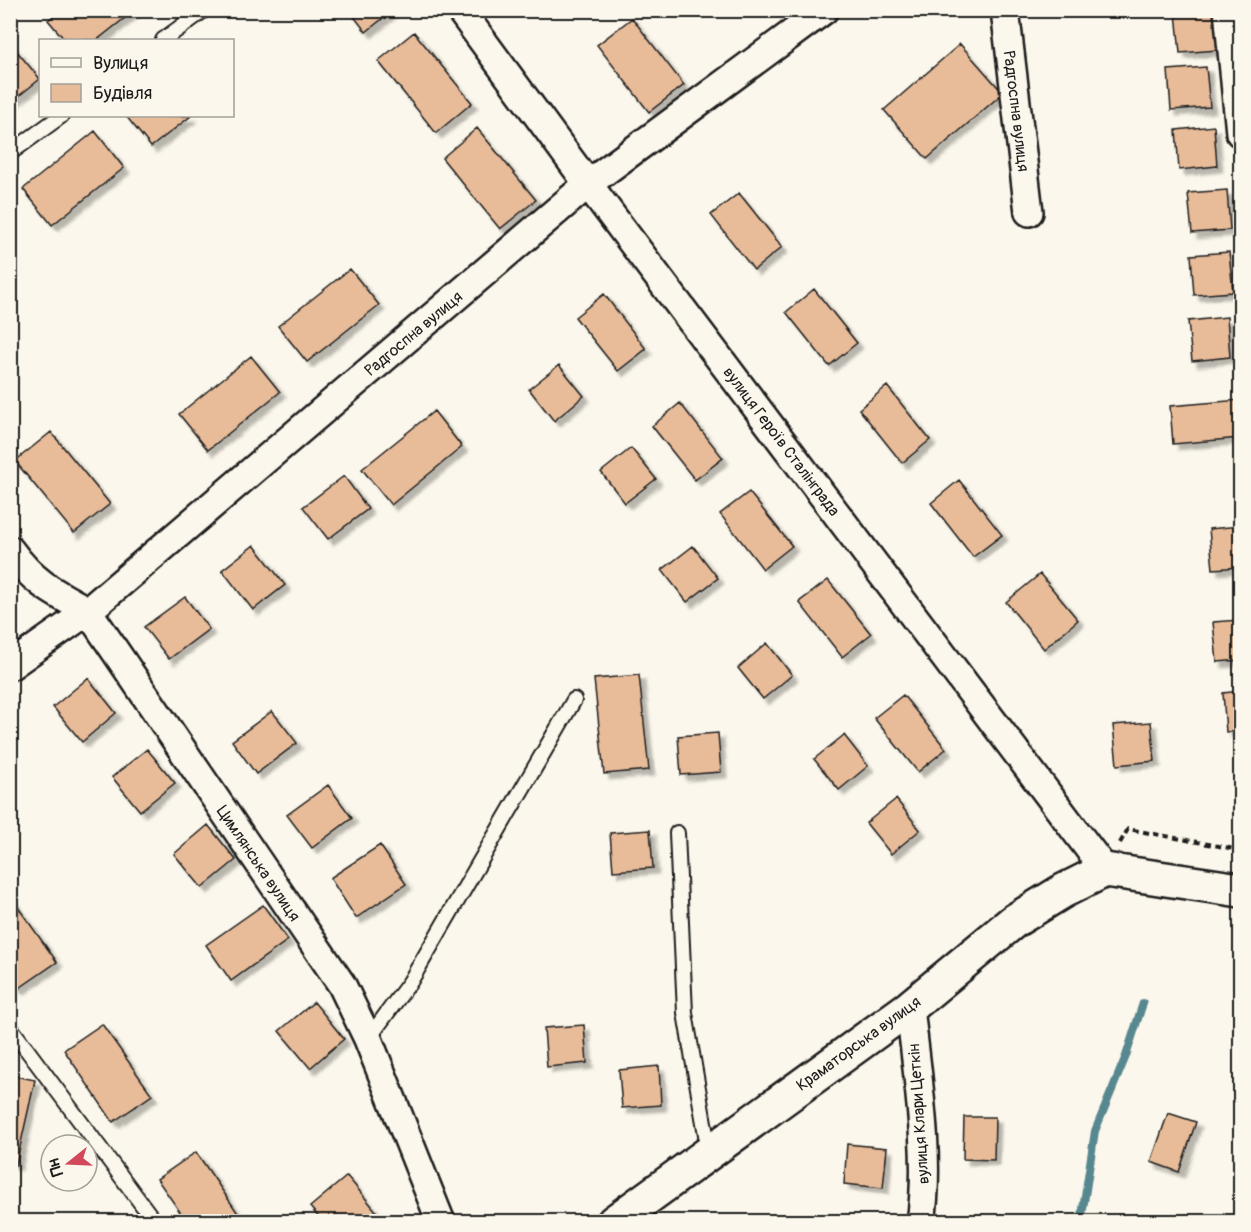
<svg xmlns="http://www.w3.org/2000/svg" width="1251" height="1232" viewBox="0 0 1251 1232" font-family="Pangolin,sans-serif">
<defs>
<filter id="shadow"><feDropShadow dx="5.5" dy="5.5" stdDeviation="1.5" flood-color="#0004"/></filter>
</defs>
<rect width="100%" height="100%" fill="#fbf7ec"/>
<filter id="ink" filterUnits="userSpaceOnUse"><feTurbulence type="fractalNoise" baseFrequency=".0167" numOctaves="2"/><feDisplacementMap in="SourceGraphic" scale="12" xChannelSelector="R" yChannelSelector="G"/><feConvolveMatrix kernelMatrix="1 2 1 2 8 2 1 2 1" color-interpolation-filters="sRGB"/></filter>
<g filter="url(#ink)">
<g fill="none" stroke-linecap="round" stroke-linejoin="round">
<!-- stream -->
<path stroke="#58888f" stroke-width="8" d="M1081,1222L1095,1131L1126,1056L1143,1003"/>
</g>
<!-- building -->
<path fill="#e9bc99" stroke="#1c1c1c" stroke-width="1.5" filter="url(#shadow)" d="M61,10H135L97,40H65L48,20Z
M349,10H393L366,32Z
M1214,10L1218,50L1180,53L1176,13Z
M632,18L684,85L649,112L597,45Z
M414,32L472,103L436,133L378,61Z
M10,43L40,79L10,103Z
M960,44L1003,93L927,159L884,110Z
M1206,67L1210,107L1171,110L1168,70Z
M126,116H191L151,147Z
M1214,126L1217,166L1179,170L1176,130Z
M477,128L536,200L500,229L442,158Z
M95,131L124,168L52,225L23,189Z
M1227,190L1230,230L1192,233L1188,193Z
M739,193L782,247L754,270L711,215Z
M1229,252L1233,292L1194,295L1191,255Z
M350,269L379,305L307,362L278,326Z
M814,289L857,343L829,366L786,312Z
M604,294L646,349L618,371L575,317Z
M1227,317L1230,357L1192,361L1188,321Z
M251,356L280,392L208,450L179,414Z
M559,365L584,396L554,421L529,389Z
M887,386L930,440L902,463L859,409Z
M1240,400V438L1173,444L1170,406Z
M680,403L723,458L695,480L652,426Z
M434,411L462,447L391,505L362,469Z
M51,432L110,504L74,533L15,461Z
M631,448L656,479L625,503L601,472Z
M344,476L368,509L328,539L303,507Z
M959,480L1002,535L973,557L931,503Z
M749,492L792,546L763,569L720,514Z
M1240,526V567L1213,569L1209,529Z
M254,545L285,585L253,610L222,570Z
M693,546L718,578L687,602L662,570Z
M1040,574L1078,620L1044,649L1006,602Z
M828,580L871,634L842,657L799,602Z
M185,597L209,629L169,659L144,627Z
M1240,620V660L1217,662L1213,622Z
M767,643L792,675L763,699L738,668Z
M639,675L649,770L604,774L594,679Z
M88,678L116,713L82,742L53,707Z
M1240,691V731L1226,732L1223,693Z
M903,695L946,749L918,772L874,718Z
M272,711L297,743L256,774L232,741Z
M1151,722L1155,761L1117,765L1113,725Z
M718,733L721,772L681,775L678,736Z
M844,735L868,766L839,790L814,759Z
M147,749L175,783L140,811L112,777Z
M328,785L352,818L312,848L287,815Z
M896,799L920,830L891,854L866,823Z
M208,825L236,860L202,888L174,854Z
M650,830L653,868L613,871L610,833Z
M380,845L406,884L356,918L330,878Z
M10,896L57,962L18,989L10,978Z
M263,905L288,940L231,981L206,945Z
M314,1002L344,1039L310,1068L279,1031Z
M102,1024L152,1095L113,1122L64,1050Z
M584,1025L587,1063L547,1067L544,1028Z
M659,1066L661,1105L622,1108L619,1070Z
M10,1075L35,1080L16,1165L10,1164Z
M1168,1113L1196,1122L1179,1172L1151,1162Z
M964,1117H995L994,1160L963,1159Z
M847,1144L887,1148L883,1188L844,1184Z
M196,1152L244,1222H187L157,1179Z
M347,1176L376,1211L364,1222H323L310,1207Z"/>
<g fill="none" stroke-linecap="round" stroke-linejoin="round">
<!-- lane casing -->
<g stroke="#1c1c1c" stroke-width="18">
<path id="lane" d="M163,40L204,10
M10,153L61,116
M677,833L685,1013L709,1152
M10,1027L155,1222
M368,1039L410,982L574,700"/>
</g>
<!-- street casing -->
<g stroke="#1c1c1c" stroke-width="32">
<path id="street" d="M460,10L588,184L1105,870
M1005,10L1029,212
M1228,10L1240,133
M10,550C34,583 53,592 88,611L342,985L368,1039L441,1222
M10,666L88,611L588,184L824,10
M910,1007C917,1074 931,1156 921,1222"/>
</g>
<!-- secondary casing -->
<g stroke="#1c1c1c" stroke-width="38">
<path id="secondary" d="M614,1222L910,1007L1014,921L1063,891L1105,870L1240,890"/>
</g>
<!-- path -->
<path stroke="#1c1c1c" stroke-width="4" stroke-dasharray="6 4.5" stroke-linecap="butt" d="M1120,843L1128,829L1240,850"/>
<!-- lane -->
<use href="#lane" stroke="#fbf7ec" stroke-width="14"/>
<!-- street -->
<use href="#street" stroke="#fbf7ec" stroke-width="27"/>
<!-- secondary -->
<use href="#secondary" stroke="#fbf7ec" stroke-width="33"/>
</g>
</g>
<g text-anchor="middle" stroke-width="6" stroke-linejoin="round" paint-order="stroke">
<!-- street labels -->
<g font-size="16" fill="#1c1c1c" stroke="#fbf7ec">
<text transform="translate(1017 111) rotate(83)" y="6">Радгоспна вулиця</text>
<text transform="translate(413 333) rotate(-40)" y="6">Радгоспна вулиця</text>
<text transform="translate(782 441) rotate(53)" y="6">вулиця Героїв Сталінграда</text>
<text transform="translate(259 863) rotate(56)" y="6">Цимлянська вулиця</text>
<text transform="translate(858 1043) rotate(-36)" y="6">Краматорська вулиця</text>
<text transform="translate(918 1114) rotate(-94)" y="6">вулиця Клари Цеткін</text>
</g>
</g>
<!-- margin -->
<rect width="1251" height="1232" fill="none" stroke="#fbf7ec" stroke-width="36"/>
<rect x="18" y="18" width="1215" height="1196" fill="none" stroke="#1c1c1c" stroke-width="2" filter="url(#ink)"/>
<!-- legend -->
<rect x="39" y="39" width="195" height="78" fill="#fbf7ec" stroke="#a29f99" stroke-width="1.5"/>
<rect x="51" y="58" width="30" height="9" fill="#fbf7ec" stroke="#a29f99" stroke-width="1.5"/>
<text x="93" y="69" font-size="18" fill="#1c1c1c">Вулиця</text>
<rect x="51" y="84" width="30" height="18" fill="#e9bc99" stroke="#a29f99" stroke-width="1.5"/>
<text x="93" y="99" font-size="18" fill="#1c1c1c">Будівля</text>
<!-- north arrow -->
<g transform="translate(69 1163) rotate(252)"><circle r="28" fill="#fbf7ec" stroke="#a29f99" stroke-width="1.5"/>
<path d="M0-4.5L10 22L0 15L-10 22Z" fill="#d1495b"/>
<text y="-9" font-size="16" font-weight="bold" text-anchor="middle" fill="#1c1c1c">Пн</text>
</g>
</svg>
